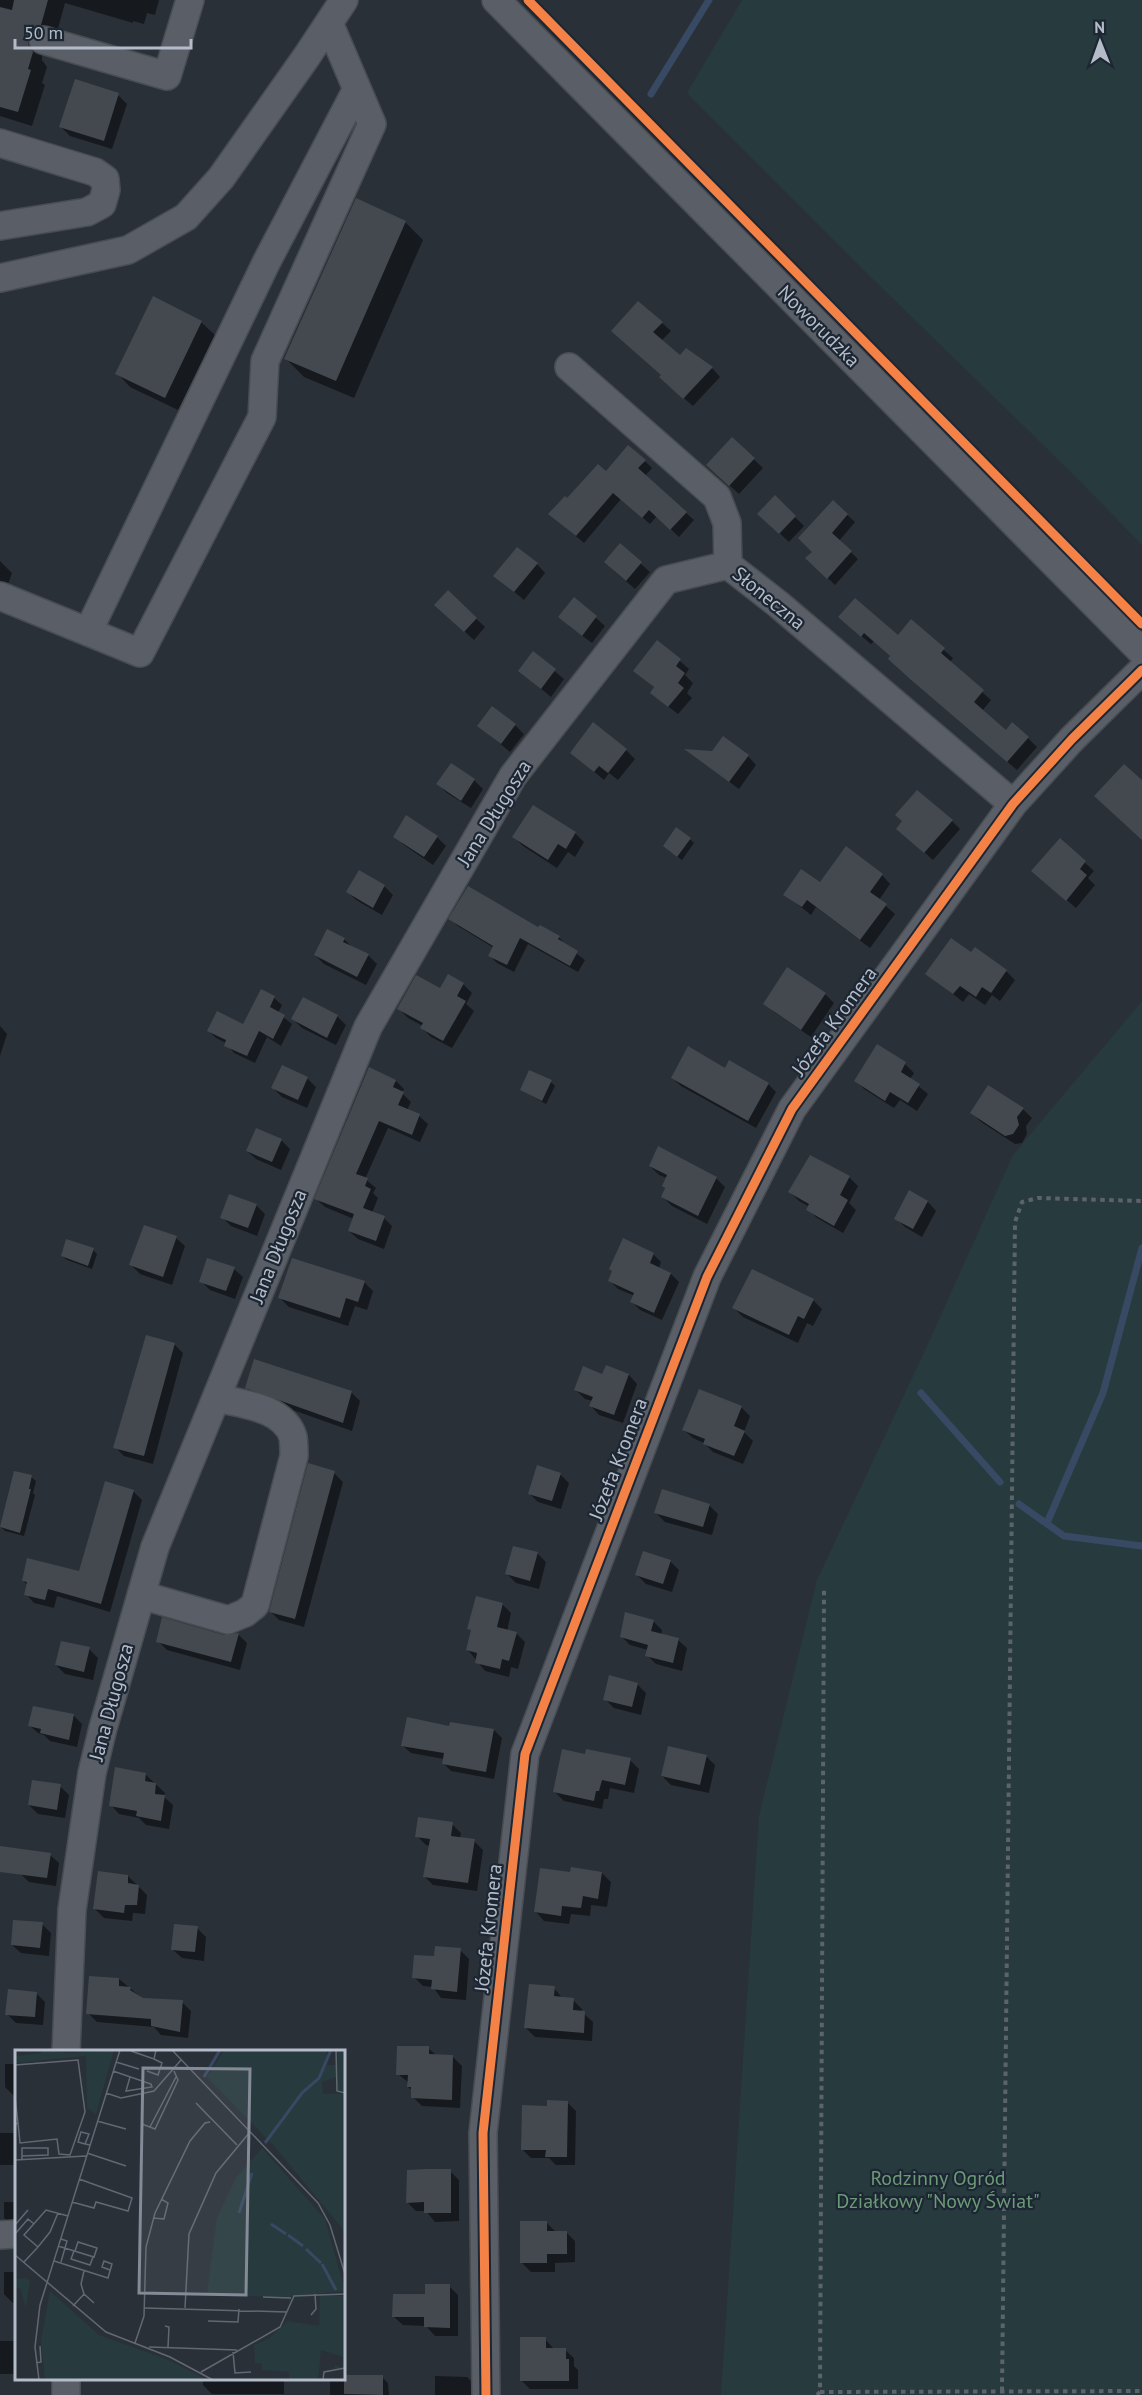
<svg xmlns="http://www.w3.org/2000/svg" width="1142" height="2395" viewBox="0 0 1142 2395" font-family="'PT Sans',sans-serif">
<rect width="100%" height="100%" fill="#2a3038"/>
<!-- green -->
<path fill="#273a3e" d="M742,0H1142V545L1076,477L876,282L687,93Z
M1142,1001V2395H721L759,1816L817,1580L923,1355L1013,1155Z"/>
<!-- shadow -->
<path fill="#0007" d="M0,0H159L155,15L147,13L144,24L133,21V23L65,3L55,39L42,51V60L47,67L42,83L45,85L32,126L0,116Z
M118,95L127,104L112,149L70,136L61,127Z
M405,222L423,240L354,398L304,377L286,359Z
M201,322L215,335L178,410L130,387L117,373Z
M662,323L671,331L661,341L680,357L712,368L720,377L693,406L670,386L663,375L622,340Z
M732,439L763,468L739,494L717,474Z
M645,461L652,468L645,476L694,520L679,537L657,516L650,524L621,499L584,543L558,521L567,500L606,473Z
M775,497L804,526L789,542L759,514Z
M833,502L855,522L839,541L858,559L835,585L807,558L814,552Z
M620,545L650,572L635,589L614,571Z
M0,561L12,573L0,608Z
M537,564L545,573L524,600L495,576Z
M448,593L485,627L474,640L445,614Z
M575,599L605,626L592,643L569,626Z
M911,622L953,658L949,663L991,700L982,711L1006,732L1028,738L1037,747L1017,770L898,668L891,657L874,641L871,644L849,626L898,638Z
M658,642L689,669L685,675L693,683L687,693L692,698L678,714L661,701L655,688L635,671Z
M533,653L564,679L551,697L520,671Z
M515,725L524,734L510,752L479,726Z
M626,750L635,759L618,780L609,773L604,780L572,753Z
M687,751L748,756L756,765L739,789Z
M474,780L483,789L471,808L447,793L438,784Z
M533,807L575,833L584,842L575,857L568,852L557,868L523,846L514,837Z
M952,821L960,829L933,860L906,836Z
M395,837H437L446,846L433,865L404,845Z
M690,839L694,843L682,860L668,850Z
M1060,840L1094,871L1088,878L1095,885L1076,908L1042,879Z
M882,875L890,884L879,900L895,914L870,948L816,907L811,915L785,894L820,884Z
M384,886L393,895L382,915L356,900L347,891Z
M450,919L539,930L559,937L566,946L585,960L578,972L528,944L514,972L497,963L490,956L494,948L458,926Z
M344,939L353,948L368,955L377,964L366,985L324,964L315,955Z
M971,954L1006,971L1015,980L1000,1001L992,995L985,1005L969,994L963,1002L927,973Z
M463,984L472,993L466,1004L474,1011L452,1048L431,1037L422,1028L423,1026L408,1018L399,1009L441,990Z
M825,994L834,1003L811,1037L774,1012L765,1004Z
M274,998L282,1005L278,1013L292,1024L281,1046L267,1037L255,1063L234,1053L226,1043L216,1038L209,1031L243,1026Z
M337,1016L346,1025L336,1045L302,1028L293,1019Z
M0,1026L7,1034L0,1056Z
M878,1046L905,1064L914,1073L910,1079L928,1094L917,1111L900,1100L894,1108L864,1089L856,1080Z
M307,1078L316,1087L307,1108L282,1097L273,1088Z
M672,1078L768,1084L776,1092L756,1128L681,1086Z
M396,1081L404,1089L402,1093L411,1102L407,1110L419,1116L428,1124L420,1142L388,1128L365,1179L376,1188L373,1193L378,1198L372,1213L384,1218L392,1226L384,1249L358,1239L349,1231L354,1219L325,1207L316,1199Z
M551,1082L555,1086L546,1104L521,1090Z
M1023,1109L1032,1118L1026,1126L1027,1134L1022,1143L1015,1144L981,1122L972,1113Z
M256,1130L282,1141L290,1149L281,1170L256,1159L247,1151Z
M658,1148L716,1178L725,1187L707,1224L672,1206L663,1197L667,1178L659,1175L650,1166Z
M849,1177L858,1186L849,1203L856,1210L843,1233L817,1218L808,1209L810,1207L799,1201L790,1192Z
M928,1202L936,1211L922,1237L905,1227L896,1218Z
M256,1205L265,1214L257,1236L231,1226L222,1217Z
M176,1238L185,1246L172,1285L140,1274L131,1265Z
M93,1250L97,1254L92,1269L67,1260L62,1256Z
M653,1254L661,1262L659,1268L671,1274L679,1282L662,1320L640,1310L632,1302L635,1296L618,1289L610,1281Z
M234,1269L243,1277L235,1299L210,1290L201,1281Z
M364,1282L373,1291L367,1310L355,1306L348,1326L289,1307L280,1298Z
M813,1300L822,1309L813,1326L807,1323L798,1343L743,1317L734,1308Z
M174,1344L183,1353L153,1464L124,1456L115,1447Z
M603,1375H629L637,1384L623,1423L599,1415L591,1406L593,1401L585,1399L576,1390Z
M247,1388L351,1392L360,1401L352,1431L256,1397Z
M741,1407L750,1416L744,1432L753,1441L743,1464L713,1452L704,1443L693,1438L684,1430Z
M334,1473L343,1482L304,1627L279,1620L270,1611Z
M560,1474L569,1483L561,1509L538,1502L529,1493Z
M31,1477L36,1481L33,1493L35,1495L24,1536L5,1531L1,1527Z
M133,1491L142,1500L110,1612L57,1596L54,1608L34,1603L26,1594L28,1585L23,1581L80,1573Z
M709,1505L718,1514L712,1535L665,1522L656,1513Z
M537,1553L546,1562L539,1589L516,1583L507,1574Z
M670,1561L679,1570L672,1592L646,1584L637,1575Z
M502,1604L511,1613L507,1631L516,1633L525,1642L518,1669L511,1667L509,1677L485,1671L468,1650L473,1632L469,1628Z
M653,1621L662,1630L661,1635L678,1640L687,1648L682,1671L656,1664L647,1655L648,1650L630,1645L621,1636Z
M238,1634L247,1643L240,1670L167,1650L158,1641Z
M89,1649L98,1658L93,1680L65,1674L56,1665Z
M637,1684L646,1693L641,1715L614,1708L605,1699Z
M34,1708L74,1716L82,1724L77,1747L50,1741L44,1735L38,1733L30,1726Z
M450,1727L494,1730L502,1738L494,1779L451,1771L443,1763L444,1759L411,1753L402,1745Z
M586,1756L630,1760L639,1769L634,1793L610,1788L608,1799H604L602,1809L564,1801L555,1792Z
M706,1756L715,1765L709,1793L671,1785L662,1776Z
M145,1774L165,1793L164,1797L173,1805L169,1829L146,1825L139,1818L119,1814L111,1805Z
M60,1786L69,1795L65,1818L38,1814L29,1805Z
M452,1824L461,1833L460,1839L474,1841L483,1850L477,1891L433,1885L424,1876L430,1846L426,1845L417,1836Z
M50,1855L59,1863L56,1886L29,1882L20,1873Z
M602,1873L611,1882L607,1907L591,1905L590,1916L571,1914L569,1924L544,1921L536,1912L571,1874Z
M128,1876L147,1895L145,1914L133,1913L132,1921L104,1918L95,1909Z
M42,1924L51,1933L49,1956L21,1953L12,1945Z
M197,1928L206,1937L204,1961L182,1958L173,1950Z
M460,1950L469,1959L466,2000L441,1998L433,1987L423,1986L414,1977L435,1958Z
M119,1979L143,1999L182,2002L191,2011L188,2038L161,2035L154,2027L97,2022L88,2013Z
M554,1988L563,1999L573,2000L582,2009V2012L593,2022L592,2041L535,2037L526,2028Z
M36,1993L45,2002L43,2025L16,2023L7,2014Z
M428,2048L437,2056L453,2057L462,2066L460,2108L422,2106L413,2097V2091L408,2087L409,2083L398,2074Z
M5,2064H16V2096H14L5,2087Z
M567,2102L576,2111L575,2165H556L549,2158H531L522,2149Z
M0,2133H16V2165H0Z
M450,2171L459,2180V2221L435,2222L426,2211H416L407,2202Z
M4,2202H16V2228L13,2227L4,2218Z
M546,2222L555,2231L566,2232L575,2241V2262L555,2263V2272H531L522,2263Z
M4,2272H16V2303H13L4,2294Z
M449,2286L458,2295V2336H435L426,2326L403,2325L394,2317L426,2295Z
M545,2339L554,2349L565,2350L574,2358V2366L578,2370V2389H530L521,2380Z
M0,2341H16V2374H0Z
M344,2376L382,2377L388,2383L389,2395H330V2378H344Z
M435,2376L467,2377L471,2381V2395H435Z
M203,2378H284V2394H212L203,2385Z"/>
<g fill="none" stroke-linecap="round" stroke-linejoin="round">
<!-- stream -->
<path stroke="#384963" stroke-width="7" d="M651,94L709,0
M921,1393L1000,1482
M1019,1504L1064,1536L1142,1546
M1047,1523L1103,1393L1142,1248"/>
</g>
<!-- building -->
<path fill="#444950" d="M14,0H48L41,25L33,28L28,36V44L33,52L28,69L31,70L18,112L0,107V7L12,10Z
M75,79L119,93L104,141L59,127Z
M356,198L406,221L336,381L284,359Z
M153,296L202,321L165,398L115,374Z
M638,301L663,322L653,332L680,355L686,348L713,367L683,399L659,377L661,375L611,331Z
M732,437L755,458L729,486L706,465Z
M628,445L646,460L638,468L687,512L670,530L649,510L642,518L613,493L576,536L548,514L565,496L567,498L598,464L606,471Z
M775,495L796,516L779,534L757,514Z
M833,500L848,514L832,533L852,551L827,579L805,558L812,552L798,538Z
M620,543L642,562L626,581L604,562Z
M517,547L538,563L514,592L493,576Z
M448,590L477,618L464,632L434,605Z
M574,597L597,616L582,636L558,617Z
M855,598L898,635L911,619L945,648L941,653L984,690L974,702L1006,730L1012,722L1029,737L1007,762L910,679L888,659L890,656L864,633L861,637L838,617Z
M657,640L681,659L676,666L685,673L678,683L684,688L668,707L650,693L654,687L633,671Z
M533,651L556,669L541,689L518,671Z
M492,706L516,724L501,744L477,726Z
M593,722L627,749L608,773L599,766L594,772L570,753Z
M723,736L749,755L729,782L684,749L712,751Z
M451,763L475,779L461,801L436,784Z
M1124,764L1142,780V840L1094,796Z
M917,790L953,820L924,853L896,829L902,821L895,815Z
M533,805L576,832L566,849L558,844L548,860L512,837Z
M406,815L438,836L424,857L393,837Z
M676,827L691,838L677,857L663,846Z
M1060,838L1086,861L1080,869L1087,875L1066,901L1031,871Z
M846,846L883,874L870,892L887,904L860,940L807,900L802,907L783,895L801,869L820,882Z
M359,870L385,885L373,908L346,892Z
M468,886L538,927L540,925L560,936L558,939L578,951L570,966L520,938L507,965L488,956L493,946L448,919Z
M327,929L345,938L343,942L369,954L357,977L314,955Z
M951,938L971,952L975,947L1007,970L991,993L982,987L976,997L960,986L953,994L925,974Z
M787,967L826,993L801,1030L763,1004Z
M448,974L464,983L457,996L466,1001L443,1041L420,1028L423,1023L397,1009L416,975L440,988Z
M261,989L275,996L270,1007L285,1015L273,1039L259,1031L247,1056L224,1046L226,1040L207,1031L217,1011L243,1024Z
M303,997L338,1015L327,1038L291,1019Z
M877,1044L906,1062L901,1072L920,1084L908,1103L890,1092L885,1101L854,1081Z
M688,1046L725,1068L729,1060L769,1083L748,1121L671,1078Z
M282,1065L308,1077L298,1100L271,1088Z
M369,1067L396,1080L393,1087L404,1092L398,1105L420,1114L412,1135L379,1121L356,1174L368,1178L365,1186L371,1189L363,1208L385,1216L376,1241L348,1231L354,1214L314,1199Z
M529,1070L552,1080L542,1101L520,1090Z
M988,1085L1024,1108L1017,1117L1019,1125L1013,1134L1005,1136L970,1113Z
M256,1128L282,1139L272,1162L246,1151Z
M658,1146L717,1177L698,1216L661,1197L665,1188L662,1186L667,1175L649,1166Z
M810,1155L850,1176L840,1195L848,1200L834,1226L806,1210L809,1204L788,1192Z
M909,1190L928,1201L913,1229L894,1219Z
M229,1194L257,1204L248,1228L220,1218Z
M144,1225L177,1236L163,1277L129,1265Z
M623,1238L654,1253L650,1263L671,1273L654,1313L630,1302L634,1293L608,1281L612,1271L609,1269Z
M66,1239L94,1248L88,1266L61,1256Z
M207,1258L235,1267L226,1291L199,1282Z
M292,1258L365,1281L358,1302L346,1298L340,1318L278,1298Z
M752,1269L814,1299L804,1319L798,1316L789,1335L732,1308Z
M146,1335L175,1343L144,1456L113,1448Z
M254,1359L352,1391L343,1423L245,1388Z
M606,1365L629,1374L614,1415L589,1406L593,1397L574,1390L583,1366L602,1374Z
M699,1389L742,1406L734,1426L745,1431L734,1456L703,1444L705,1439L682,1430Z
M308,1463L335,1471L295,1619L269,1612Z
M537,1465L561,1473L552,1501L528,1494Z
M14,1471L32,1475L29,1489H31L20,1533L0,1527Z
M105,1481L134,1490L101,1604L48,1589L45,1600L24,1595L27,1582L22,1581L27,1558L79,1571Z
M662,1489L710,1504L703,1527L654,1513Z
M513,1546L538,1552L530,1581L505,1574Z
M643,1551L671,1560L663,1584L635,1575Z
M476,1596L503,1603L497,1627L517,1632L509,1661L502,1659L500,1669L475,1663L477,1653L466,1650L471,1630L467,1629Z
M625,1612L654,1620L651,1631L679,1638L673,1663L645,1656L648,1645L620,1637Z
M162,1617L224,1635L239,1633L231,1662L156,1642Z
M61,1641L90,1647L84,1672L55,1665Z
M609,1675L638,1683L632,1707L603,1700Z
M33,1706L74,1714L69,1740L40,1733L41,1729L28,1726Z
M407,1717L449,1726L450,1722L494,1729L486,1772L442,1764L444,1753L401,1746Z
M668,1746L707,1755L700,1785L661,1776Z
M562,1749L585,1754L586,1749L631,1758L625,1785L602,1780L599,1791H596L594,1801L553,1792Z
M115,1767L146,1773L145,1781L156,1783L155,1794L165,1795L161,1821L136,1816L137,1811L109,1806Z
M32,1780L61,1784L57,1810L28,1805Z
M418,1817L453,1822L451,1836L475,1839L468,1883L423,1877L430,1839L415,1837Z
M0,1846L51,1853L47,1878L0,1872Z
M571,1867L602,1872L598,1899L583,1896L581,1908L562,1906L561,1916L534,1912L540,1868L570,1872Z
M98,1871L128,1875V1883L139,1885L137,1905H125L124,1913L93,1909Z
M13,1920L43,1922L40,1948L11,1945Z
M174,1924L198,1926L195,1952L171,1950Z
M435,1946L461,1948L457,1992L431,1989L432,1980L412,1978L414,1955L434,1956Z
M89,1976L119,1978V1986L131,1987L130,1990L143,1998L183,2000L180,2032L151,2026V2019L86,2014Z
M529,1984L555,1986L554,1996L574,1998L573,2010L585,2011L584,2033L524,2028Z
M8,1989L37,1992L35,2017L5,2015Z
M397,2046H429V2054L453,2055L452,2100L411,2098V2087H407L408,2075H396Z
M547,2100L568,2101L567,2157H545L546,2150H521L522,2105L547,2106Z
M425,2169H451V2213H424V2202L406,2203L407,2170Z
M520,2221H547V2231H567V2254H547V2263H520Z
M425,2284H450V2328L424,2327V2317H392L393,2294H425Z
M520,2337H546V2348H566V2359H569V2381H520Z
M344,2375H383V2395L344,2394Z"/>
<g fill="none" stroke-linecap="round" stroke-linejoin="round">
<!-- minor casing -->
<g stroke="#484c53" stroke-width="30">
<path id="minor" d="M496,0L1142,652
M43,40L167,76L190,0
M0,143L95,172L105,179L106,190L102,204L87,212L0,226
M0,278L128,250L186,217L221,178L307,56L344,0
M569,367L717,497L727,523L728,565L778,604L1013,804
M0,596L140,653L262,417L265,361L372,124L329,23
M88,632L267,261L357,89
M141,1595L228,1620L245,1613L255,1605L294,1456C294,1450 294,1443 293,1437C284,1407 241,1404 216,1398
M66,2052L72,1910L92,1773L103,1728L155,1547L368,1027L513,776L666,580L728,565
M0,2235L16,2234
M66,2378V2395
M486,2395L483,2133L525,1754L707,1277L792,1109L1013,804L1072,739L1142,670"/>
</g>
<!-- path -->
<path stroke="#5d636a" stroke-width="4" stroke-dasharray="4.5 4.5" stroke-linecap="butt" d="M1002,2391L1015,1222L1022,1202L1038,1198L1142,1201
M820,2392L1142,2391
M817,2395L820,2392L824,1590"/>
<!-- minor -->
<use href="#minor" stroke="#5a5e66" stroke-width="27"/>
<!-- cycleway casing -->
<g stroke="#1d2633" stroke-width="13">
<path id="cycleway" d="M528,0L1142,624
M486,2395L483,2133L525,1754L707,1277L792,1109L1013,804L1072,739L1142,670"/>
</g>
<!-- cycleway -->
<use href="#cycleway" stroke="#f48246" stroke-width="9"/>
</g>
<g text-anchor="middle" stroke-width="4.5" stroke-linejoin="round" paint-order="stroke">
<!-- street labels -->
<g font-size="20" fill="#b4bcc9" stroke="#1d2633">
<text transform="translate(819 326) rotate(45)" y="7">Noworudzka</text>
<text transform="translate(769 598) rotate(39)" y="7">Słoneczna</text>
<text transform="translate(494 813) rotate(-58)" y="7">Jana Długosza</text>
<text transform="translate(834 1021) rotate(-54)" y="7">Józefa Kromera</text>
<text transform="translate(278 1246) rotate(-68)" y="7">Jana Długosza</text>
<text transform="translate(618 1459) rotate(-69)" y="7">Józefa Kromera</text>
<text transform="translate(111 1702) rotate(-75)" y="7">Jana Długosza</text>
<text transform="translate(488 1928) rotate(-84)" y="7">Józefa Kromera</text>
</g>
<!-- park labels -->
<g font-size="20" fill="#6b9a76" stroke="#1d2633">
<text x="938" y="2185">Rodzinny Ogród<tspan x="938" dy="23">Działkowy "Nowy Świat"</tspan></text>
</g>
</g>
<!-- overview -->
<g transform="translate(15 2050)">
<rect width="330" height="330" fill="#2a3038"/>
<path d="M26,0L56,3L99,0L81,64L72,58L71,6L0,13V6L26,3ZM209,0H312L311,15H321V27L307,32L308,44H330V182L260,97L192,27ZM322,0H330V42L323,40ZM247,98L310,169L330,241L274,247L192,245L202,168L221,128ZM11,228L15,230L11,258L5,238H0V229ZM35,241L84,285L151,309L193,330H30L26,291ZM305,245L330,246V316L327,319H319L320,315L327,318L328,307L306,300L303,330H274V322L247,320V314L240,313L239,295L253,289L273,271L304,276Z" fill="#273a3e"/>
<path fill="none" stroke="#384963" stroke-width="3" d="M189,27L205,0M250,93L287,43L304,28L316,0M224,163L237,123M256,174L271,184M273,185L288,196M291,199L306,213M307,214L321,240"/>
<path fill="none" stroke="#616872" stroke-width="1.5" d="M157,0L303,153L315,175L330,224M321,0L322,41L330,43M116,1L139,9L141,0M101,12L124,19M0,15L63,10L70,62L55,105L44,104L42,89L5,93L3,73L0,74M98,21L136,34L137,37L111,41L115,27M132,21L143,25L147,13L139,9M91,43L106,48L139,41L166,10M0,47L3,73M181,53L222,95M82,71L111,79M127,74L140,79L163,30L159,21M135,77L161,27M70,94L74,84L66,82L63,92L70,94L75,95M72,103L111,116M7,106L33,105V98H7V109M0,110L71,106M57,152L79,158L81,152L113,161L117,148L64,129M43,163L35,182L23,197L9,185L31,160L53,166M138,168L149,169L153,153L146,149M0,175L13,160M0,184L13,169L19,174M46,189L52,191L46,212M43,196L79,207L82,198L63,192L60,201M59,201L56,209L75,215L78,207M0,205L91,282L155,307L198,330M39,211L93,228L97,214L89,211L87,217L95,220M9,212L23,197M69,244L66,234L69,221M248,247L276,248M58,256L69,244L79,253M130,258L272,262M170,258L174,184L201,123L235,82M296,265L301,259L300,244M193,271L223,272L224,259M150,276L154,277L153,297M120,293L129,266L131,197L140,163L175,91L190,73L195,72M134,297L222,300M218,302L220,323L236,322M21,313L26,312L25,296M186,322L265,277L279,246L330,244M24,330L20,297L25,255L105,0M308,330L309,322L330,318"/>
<path fill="#848b96" fill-opacity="0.15" stroke="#848b96" stroke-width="3" d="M128,18L235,19L231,245L124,243Z"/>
<rect width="330" height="330" fill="none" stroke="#b4bcc9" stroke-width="3"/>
</g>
<!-- north arrow -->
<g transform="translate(1100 42) rotate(359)" stroke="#1d2633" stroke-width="4.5" paint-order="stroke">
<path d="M0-4.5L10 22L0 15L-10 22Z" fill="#b4bcc9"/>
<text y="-9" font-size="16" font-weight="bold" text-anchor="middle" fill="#b4bcc9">N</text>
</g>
<!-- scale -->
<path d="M15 39v9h176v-9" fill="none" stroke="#b4bcc9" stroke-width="3"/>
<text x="24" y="39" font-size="18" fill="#b4bcc9" stroke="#1d2633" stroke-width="4.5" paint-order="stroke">50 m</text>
</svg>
